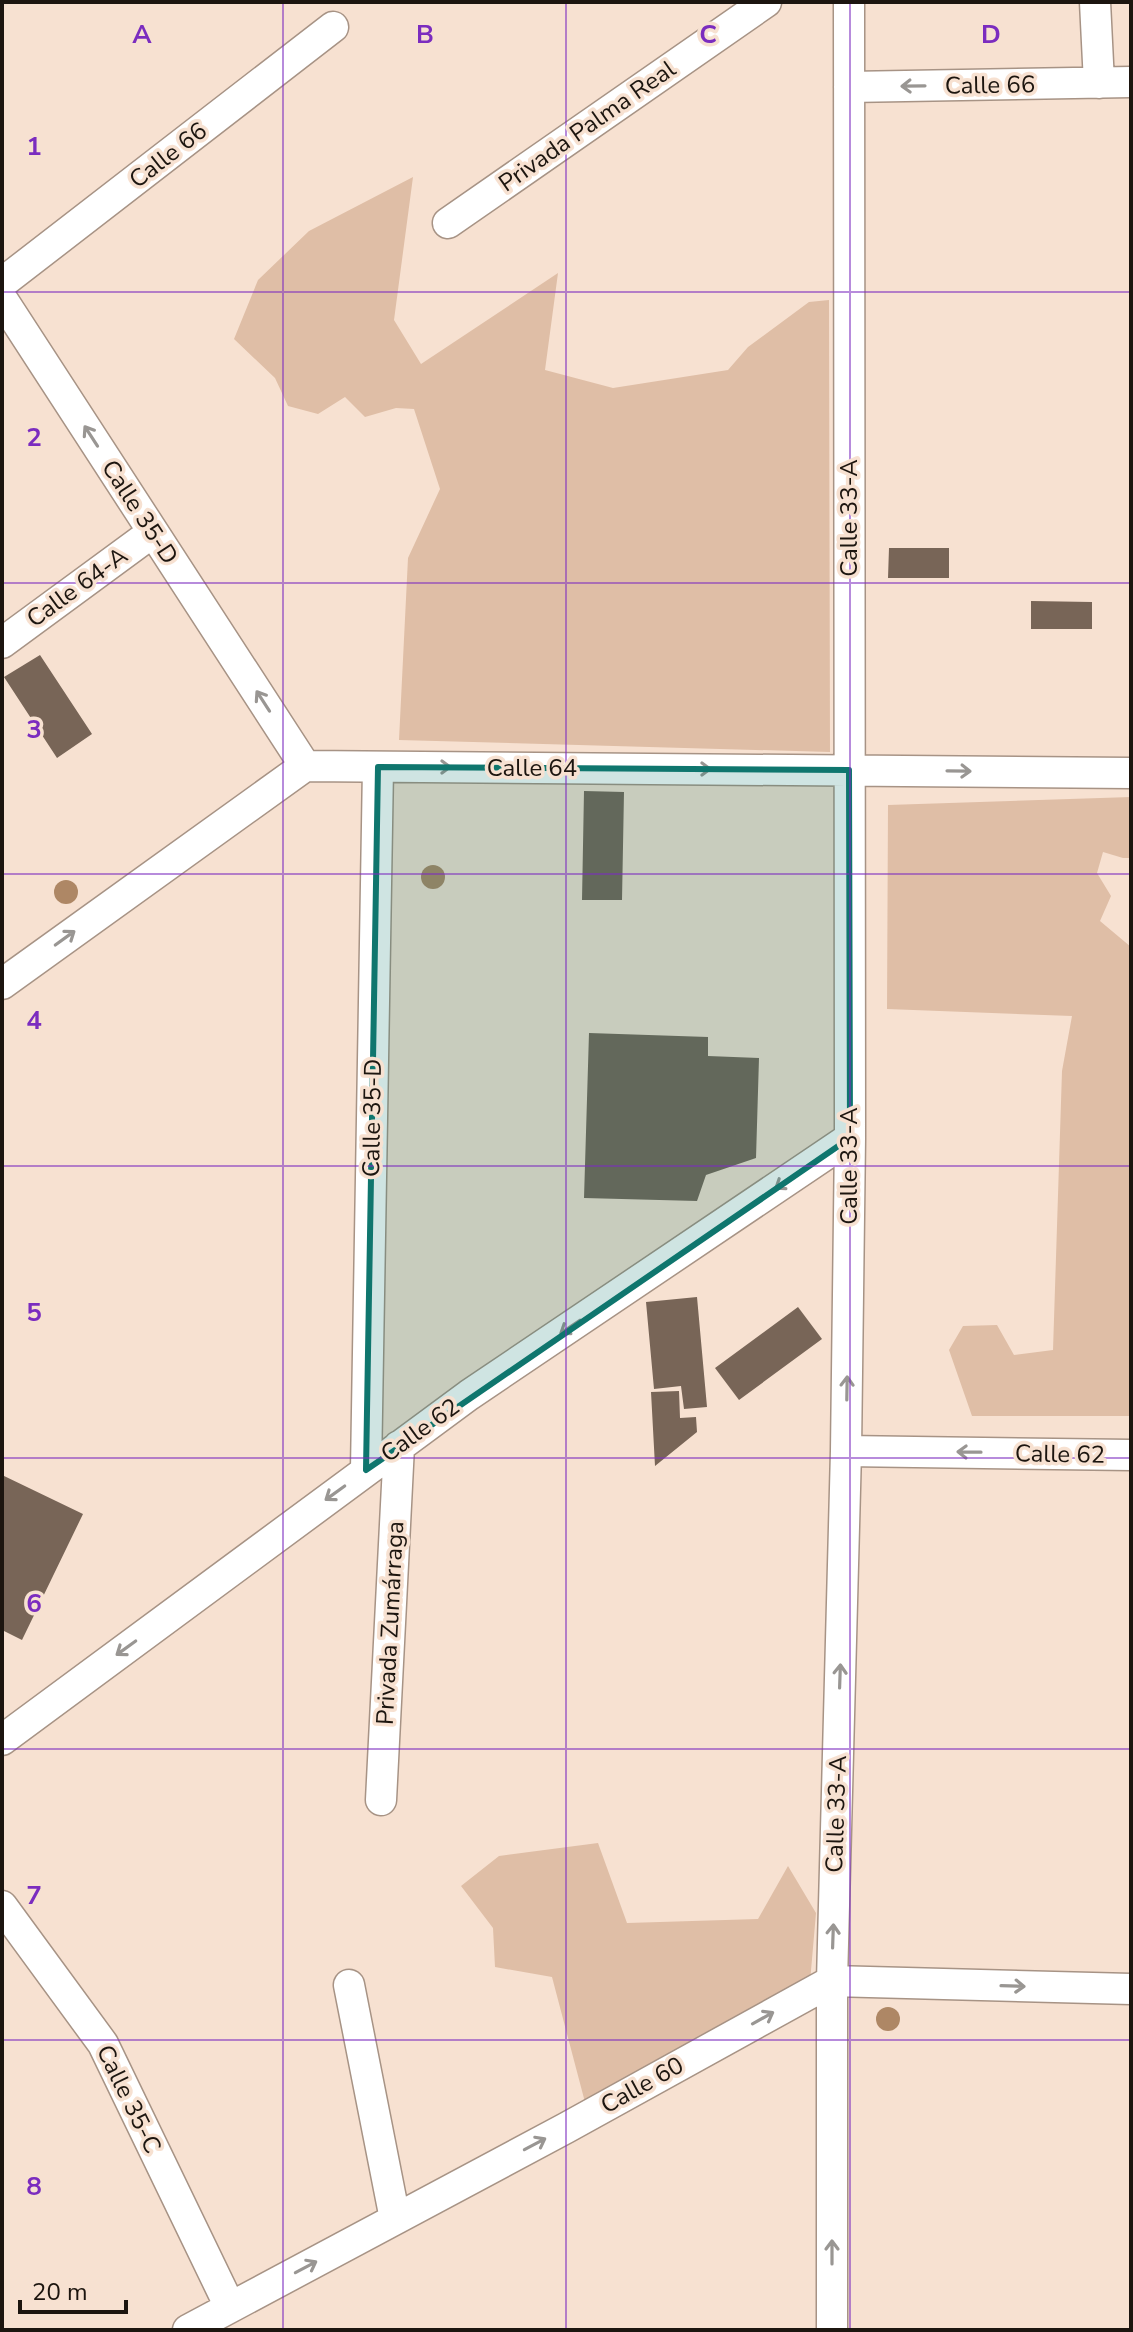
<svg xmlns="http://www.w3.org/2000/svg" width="1133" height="2332" viewBox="0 0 1133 2332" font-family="'Nunito Sans',sans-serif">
<rect width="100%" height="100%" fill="#f7e1d1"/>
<!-- green -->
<path fill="#dfbea6" d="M413,177L394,320L421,364L558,273L545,370L613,388L728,370L748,347L809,302L829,300L830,752L399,740L408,558L440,489L414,409L396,408L365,417L345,397L318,414L288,406L275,378L234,339L258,280L309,231Z
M1131,797V858H1123L1103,852L1097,873L1111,896L1100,921L1131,947V1416H972L949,1350L963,1326L997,1325L1014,1355L1053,1350L1062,1071L1072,1016L887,1009L888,805Z
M598,1843L627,1923L758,1919L788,1866L816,1913L810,1982L586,2106L552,1977L495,1967L493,1928L461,1886L499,1856Z"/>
<!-- building -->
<path fill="#786557" d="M889,548H949V578H888Z
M1031,601L1092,602V629H1031Z
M40,655L92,734L57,758L4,677Z
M584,791L624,792L622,900H582Z
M589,1033L708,1037V1056L759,1058L756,1158L706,1175L697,1201L584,1198Z
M697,1297L707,1407L684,1409L681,1386L654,1389L646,1302Z
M798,1307L822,1339L739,1400L715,1368Z
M679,1391L680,1418L696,1417L697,1432L655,1466L651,1392Z
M2,1475L83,1514L22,1640L2,1630Z"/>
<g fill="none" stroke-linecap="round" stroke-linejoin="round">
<!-- minor casing -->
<g stroke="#a79385" stroke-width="33">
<path id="minor" d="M1095,2L1099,83
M849,87L1131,82
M448,223L766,2
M2,283L333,27
M2,299L305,766
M2,643L153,532
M2,984L305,766L1131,773
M846,1451L1131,1455
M366,1470L378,767
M2,1740L469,1395L850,1138
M381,1800L399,1446
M2,1906L103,2044L230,2307
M349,1985L395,2219
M188,2330L566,2128L832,1981L1131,1989
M832,2330V1981L846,1451L850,1138L849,2"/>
</g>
<!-- minor -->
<use href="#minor" stroke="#fff" stroke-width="30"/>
</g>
<!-- trees -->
<g fill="#ae8765">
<circle cx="433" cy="877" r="12"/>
<circle cx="66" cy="892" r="12"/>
<circle cx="888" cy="2019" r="12"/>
</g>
<!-- one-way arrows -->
<defs><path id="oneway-shaft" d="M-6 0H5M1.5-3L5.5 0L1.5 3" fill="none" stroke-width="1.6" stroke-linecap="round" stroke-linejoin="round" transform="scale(2)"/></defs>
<g stroke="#999693">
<use href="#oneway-shaft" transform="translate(913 86) rotate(179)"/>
<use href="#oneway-shaft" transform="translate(91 436) rotate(-123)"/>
<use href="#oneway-shaft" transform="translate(263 701) rotate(-123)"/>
<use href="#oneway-shaft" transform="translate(439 767)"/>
<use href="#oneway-shaft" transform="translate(699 769)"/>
<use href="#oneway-shaft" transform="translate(959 771) rotate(1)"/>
<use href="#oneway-shaft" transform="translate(65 938) rotate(-36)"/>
<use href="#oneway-shaft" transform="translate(785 1182) rotate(146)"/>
<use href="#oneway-shaft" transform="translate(570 1327) rotate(146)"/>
<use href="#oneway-shaft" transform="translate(847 1388) rotate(-89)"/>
<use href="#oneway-shaft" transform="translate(969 1452) rotate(-179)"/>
<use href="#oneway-shaft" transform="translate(335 1493) rotate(144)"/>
<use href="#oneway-shaft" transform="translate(126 1648) rotate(144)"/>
<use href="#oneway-shaft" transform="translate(840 1676) rotate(-88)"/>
<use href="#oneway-shaft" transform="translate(833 1936) rotate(-88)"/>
<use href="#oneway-shaft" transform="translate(1013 1986) rotate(2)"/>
<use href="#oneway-shaft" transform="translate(763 2018) rotate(-29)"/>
<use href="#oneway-shaft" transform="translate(535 2144) rotate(-28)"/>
<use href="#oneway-shaft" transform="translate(832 2252) rotate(-90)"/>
<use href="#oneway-shaft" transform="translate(306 2267) rotate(-28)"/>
</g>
<!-- marked area -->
<path fill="#0f766e" fill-opacity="0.2" stroke="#0f766e" stroke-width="6" stroke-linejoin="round" d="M378,767L849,770L850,1138L366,1470Z"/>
<!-- grid -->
<path fill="none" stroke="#7b2cbf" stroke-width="2" stroke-opacity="0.55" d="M283,2V2330M566,2V2330M850,2V2330M2,292H1131M2,583H1131M2,874H1131M2,1166H1131M2,1458H1131M2,1749H1131M2,2040H1131"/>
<g text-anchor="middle" stroke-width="7" stroke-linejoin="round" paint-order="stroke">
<!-- street labels -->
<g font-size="24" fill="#1c150f" stroke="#f7e1d1">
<text transform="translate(990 85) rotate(-1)" y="8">Calle 66</text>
<text transform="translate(587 126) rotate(-35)" y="8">Privada Palma Real</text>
<text transform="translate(168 155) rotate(-38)" y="8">Calle 66</text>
<text transform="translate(140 512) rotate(57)" y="8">Calle 35-D</text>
<text transform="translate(849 518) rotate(-90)" y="8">Calle 33-A</text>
<text transform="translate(77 587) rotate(-36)" y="8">Calle 64-A</text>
<text x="532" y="776">Calle 64</text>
<text transform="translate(372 1118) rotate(-89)" y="8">Calle 35-D</text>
<text transform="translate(849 1166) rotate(-90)" y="8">Calle 33-A</text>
<text transform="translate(420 1430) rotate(-36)" y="8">Calle 62</text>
<text transform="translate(1060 1454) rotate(1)" y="8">Calle 62</text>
<text transform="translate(390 1623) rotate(-87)" y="8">Privada Zumárraga</text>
<text transform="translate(836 1814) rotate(-88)" y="8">Calle 33-A</text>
<text transform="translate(642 2085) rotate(-29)" y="8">Calle 60</text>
<text transform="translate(129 2099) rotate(64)" y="8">Calle 35-C</text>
</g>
</g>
<g font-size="26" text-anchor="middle" font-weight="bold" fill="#7b2cbf" stroke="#f7e1d1" stroke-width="7" stroke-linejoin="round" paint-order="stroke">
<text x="142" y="43">A</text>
<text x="425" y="43">B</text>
<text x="708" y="43">C</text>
<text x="991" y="43">D</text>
<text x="34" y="155">1</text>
<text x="34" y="446">2</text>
<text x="34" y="738">3</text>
<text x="34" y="1029">4</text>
<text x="34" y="1321">5</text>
<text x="34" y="1612">6</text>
<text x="34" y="1904">7</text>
<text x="34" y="2195">8</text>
</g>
<!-- border -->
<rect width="1133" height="2332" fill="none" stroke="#1c150f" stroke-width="8"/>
<!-- scale -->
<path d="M20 2300v12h106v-12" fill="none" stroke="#1c150f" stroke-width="4"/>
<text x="32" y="2300" font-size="24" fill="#1c150f" stroke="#f7e1d1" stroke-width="6" paint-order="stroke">20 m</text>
</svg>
